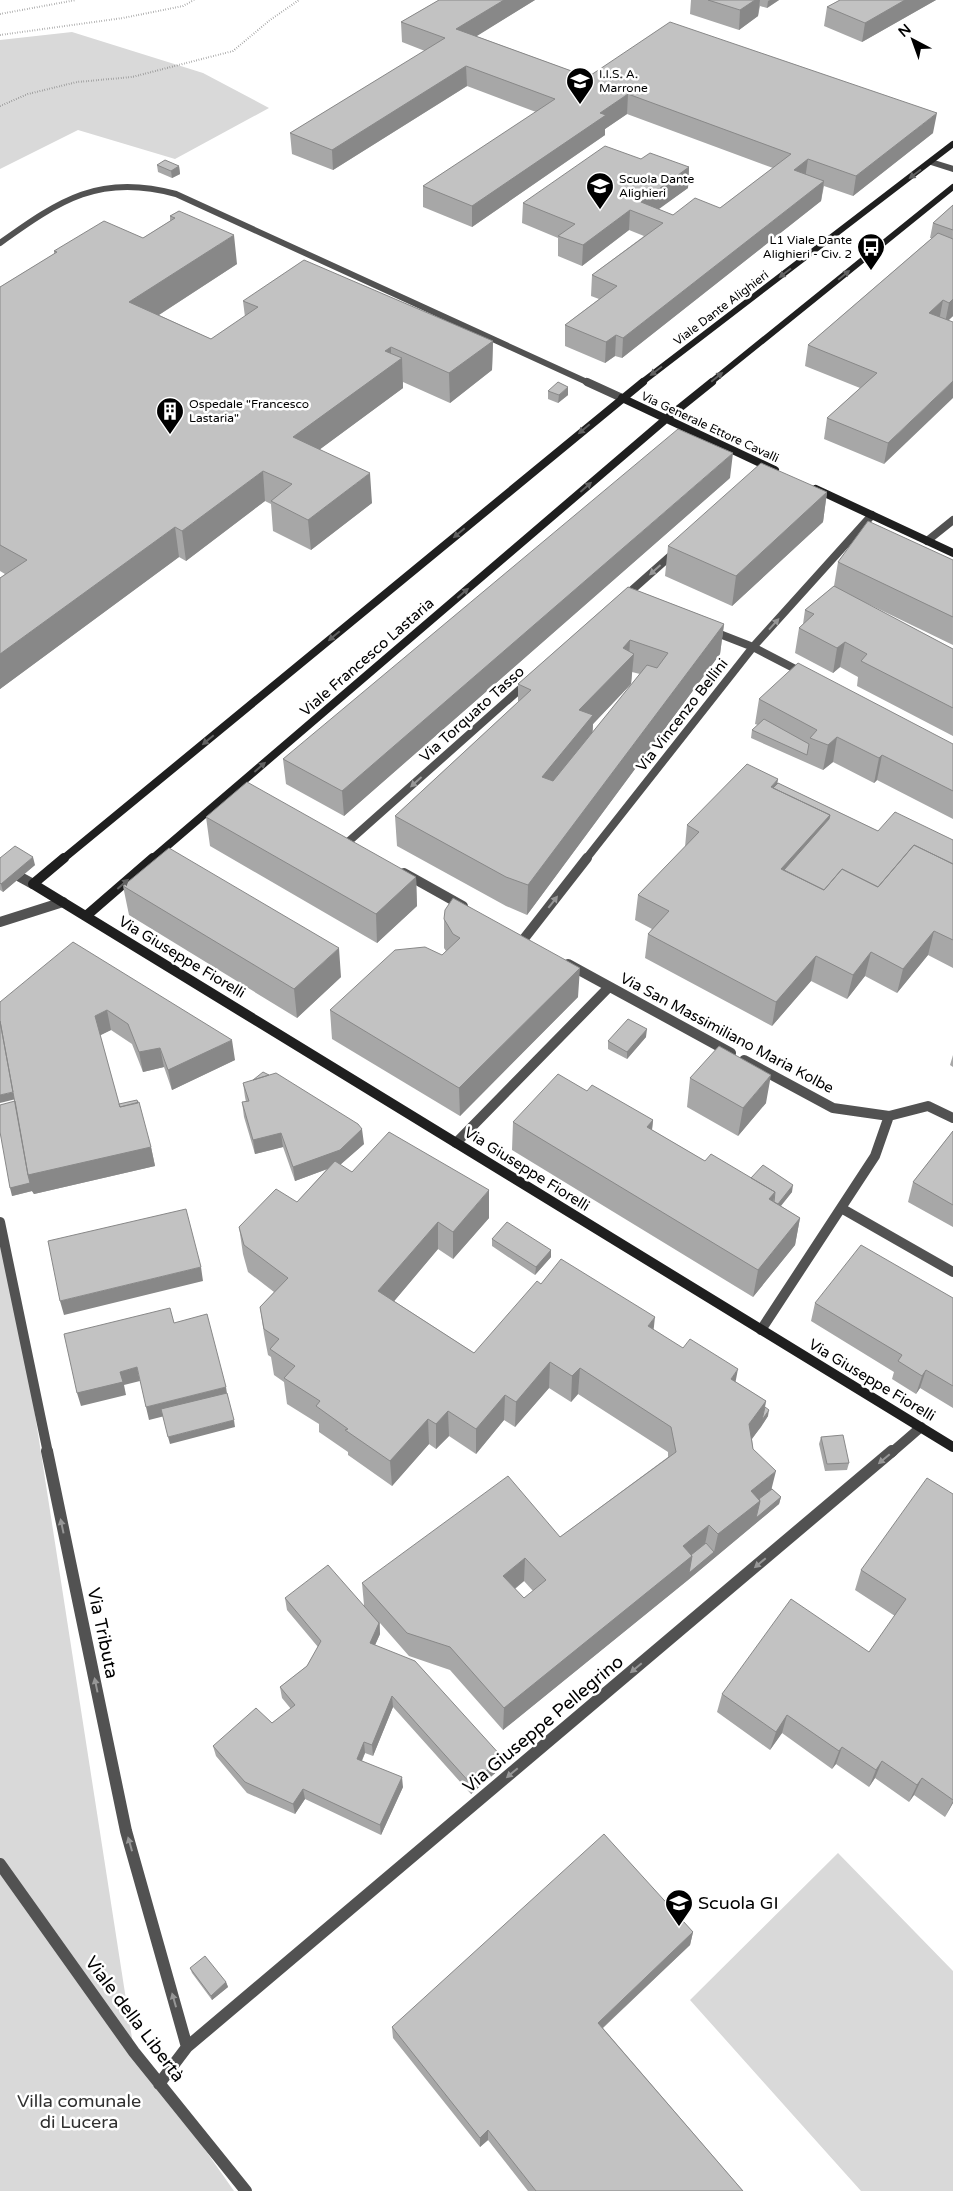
<svg xmlns="http://www.w3.org/2000/svg" width="953" height="2191" viewBox="0 0 953 2191" font-family="'Varela Round',sans-serif">
<rect width="100%" height="100%" fill="#fff"/>
<!-- green -->
<path fill="#d9d9d9" d="M72,32L203,73L269,108L175,159L78,130L0,169V40Z
M0,1222L23,1337L134,2051L159,2084L234,2191H0Z
M838,1853L953,1971V2191H861L690,2000Z"/>
<g fill="none" stroke-linecap="round" stroke-linejoin="round">
<!-- path -->
<path stroke="#747474" stroke-width="2" stroke-dasharray="0.5 2" stroke-linecap="butt" d="M0,14L76,0
M0,35L123,18L183,6L194,0
M0,106L28,94L77,82L132,77L233,51L270,20L299,0"/>
<!-- lane-far2 -->
<path stroke="#525252" stroke-width="6" d="M0,243C60,200 100,173 176,194L589,383"/>
<!-- lane-far1 -->
<path stroke="#525252" stroke-width="8" d="M587,382L622,398"/>
<!-- lane -->
<path stroke="#525252" stroke-width="10" d="M0,866L33,884"/>
<!-- street-far3 -->
<path stroke="#525252" stroke-width="6" d="M931,162L953,169"/>
<!-- street-far2 -->
<path stroke="#525252" stroke-width="8" d="M927,541L953,520
M623,598L676,551
M712,631L753,647L805,674
M348,842L528,682
M586,859L753,647L872,515"/>
<!-- street-far1 -->
<path stroke="#525252" stroke-width="10" d="M404,873L463,906
M0,922L63,902
M523,940L587,858
M568,964L731,1053
M744,1060L833,1108L889,1116L928,1106L953,1118
M456,1143L609,987
M841,1208L953,1272
M0,1222L48,1453
M761,1330L875,1156L889,1116
M891,1453L921,1427"/>
<!-- street -->
<path stroke="#525252" stroke-width="12" d="M47,1451L126,1831L187,2047
M0,1864L134,2052L246,2191
M159,2084L187,2047L892,1451"/>
<!-- secondary-far2 -->
<path stroke="#1f1f1f" stroke-width="6" d="M641,383L953,144
M710,383L953,187"/>
<!-- secondary-far1 -->
<path stroke="#1f1f1f" stroke-width="8" d="M622,398L775,470
M816,489L953,553
M63,859L643,382
M152,859L666,419L712,382"/>
<!-- secondary -->
<path stroke="#1f1f1f" stroke-width="10" d="M64,858L33,884L953,1447
M86,916L153,858"/>
</g>
<!-- wall -->
<path fill="#a7a7a7" fill-rule="evenodd" d="M439,0H535L476,36L588,77L933,133L853,196L824,186L821,201L622,358L615,356L605,363L565,346V325L599,299L591,296L592,275L644,236L629,230L582,266L558,256V238L522,223L523,203L641,159L689,167L688,188L658,209L673,215L720,208L773,168L627,114L605,129V135L472,227L423,207V186L536,112L467,86L333,170L292,154L290,133L425,51L402,42L401,22Z
M691,0H779L767,8L760,6L758,16L739,30L690,14Z
M840,0H936L862,42L824,26L827,7Z
M157,165L179,166L180,174L172,178L158,172Z
M953,205V316L949,320L884,464L824,439L827,418L860,388L805,366L808,345L932,238H930L933,223Z
M179,211L237,264L159,315L211,339L245,317L243,301L493,341L492,370L450,403L403,382V388L320,449L372,503L311,550L273,531L271,504L265,501L186,561L179,557L0,689V578L5,574L0,571V287L54,254V251L143,238L170,221V216Z
M548,391L568,395L558,403L548,399Z
M730,478L344,816L286,784L283,759Z
M827,492L823,522L732,606L665,576L668,546Z
M953,560V645L860,600L953,649V736L857,686L858,677L840,667L833,673L795,653L799,628L803,624L805,610L834,586L838,562Z
M628,587L724,624L720,654L527,915L506,906L397,846L395,816L518,702V684ZM632,672L640,674L592,733L593,724L631,684Z
M759,699L953,744V819L877,780L874,783L833,762L823,770L751,738L752,730L758,725L755,724Z
M778,783L878,831L953,840V968L928,955L897,993L865,976L847,999L811,981L772,1026L645,958L648,934L652,929L635,920L638,895L685,847L687,825Z
M206,817L416,877L417,906L377,943L210,846Z
M0,858L35,865L3,892L0,890Z
M123,886L341,977L297,1018L129,915Z
M444,919L578,997L460,1116L332,1039L330,1010L442,955L446,951L444,948Z
M73,942L235,1060L172,1090L164,1067L143,1072L132,1044L111,1030L100,1035L119,1105L151,1147L155,1166L34,1194L32,1191L12,1196L15,1101Z
M646,1037L627,1059L608,1049V1041Z
M953,1055V1067L950,1065Z
M690,1078L766,1103L738,1136L687,1107Z
M243,1083L364,1144L340,1165L352,1172L489,1218L453,1259L438,1249L394,1301L474,1353L541,1284L653,1330L766,1401L765,1407L768,1416L752,1439L753,1449L772,1489L781,1497L779,1504L688,1580L503,1730L450,1670L409,1656L380,1623V1634L375,1645L501,1768L471,1794L393,1707L373,1756L365,1753L362,1761L403,1787L381,1835L305,1799L295,1814L247,1793L216,1756L213,1746L272,1723L291,1709L282,1698L280,1687L307,1666L318,1647L287,1610L285,1598L364,1605L362,1583L560,1537L668,1457V1452L578,1394L571,1402L549,1388L515,1427L504,1420L476,1454L449,1436L436,1449L429,1444L392,1486L348,1455V1452L319,1432V1424L287,1404L284,1382L274,1375L271,1357L268,1355L264,1334L260,1307L274,1292L248,1272L243,1254L239,1227L297,1202L327,1169L295,1181L283,1147L255,1154L244,1117L242,1102H246L245,1097ZM524,1581L533,1591L524,1598L515,1589Z
M587,1091L653,1120L652,1130L705,1161L792,1192L781,1206L800,1218L795,1245L753,1297L512,1150L513,1122Z
M953,1131V1227L908,1202L913,1182Z
M492,1239L551,1250V1257L535,1275L492,1246Z
M953,1298V1408L920,1388L916,1394L892,1379L894,1372L811,1321L815,1303Z
M821,1437L849,1463L847,1470L825,1471L819,1444Z
M953,1494V1803L945,1817L914,1795L909,1802L875,1778L869,1787L836,1764L832,1769L782,1733L770,1750L717,1712L722,1694L869,1652L895,1616L855,1590L861,1570Z
M693,1932L690,1945L603,2028L743,2191H528L488,2140L480,2147L393,2038L392,2027Z
M190,1968L226,1982L228,1987L212,2000L192,1973Z"/>
<!-- shaded-wall -->
<path fill="#888" d="M504,0H535L456,49V29Z
M755,0H760L758,16L739,30L740,10Z
M770,0H779L767,8L768,1Z
M905,0H936L862,42L865,23Z
M466,66L467,86L333,170L332,150Z
M628,94L627,114L605,129V135L472,227V206L600,113Z
M937,113L933,133L853,196L856,176Z
M808,159L805,179L794,170Z
M179,166L180,174L172,178L171,171Z
M689,167L688,188L648,217L641,202Z
M824,181L821,201L622,358L623,338Z
M630,210L629,230L582,266L583,245Z
M234,235L237,264L134,331L129,302Z
M953,299V316L945,323L949,303Z
M943,300L939,321L929,313Z
M616,335L615,356L605,363L606,342Z
M493,341L492,370L450,403L449,373Z
M391,347V366L402,358L403,388L296,467L293,437L385,351Z
M953,381V398L884,464L888,443Z
M568,387V395L558,403L559,395Z
M733,453L730,478L344,816L342,791Z
M263,471L265,501L186,561L182,531Z
M370,473L372,503L311,550L308,520Z
M827,492L823,522L732,606L736,576Z
M175,527L179,557L0,689V654Z
M724,624L720,654L527,915L528,885Z
M630,640L629,659L634,654L631,684L593,724L592,745L541,807L542,777L579,710L623,648Z
M845,642L840,667L833,673L837,648Z
M837,737L833,762L823,770L828,745Z
M882,755L877,780L874,783L879,758Z
M778,779L776,794L771,787Z
M830,815L825,840L791,878L781,869Z
M33,857L35,865L3,892L1,884Z
M416,877L417,906L377,943L376,914Z
M934,931L928,955L897,993L903,969Z
M339,948L341,977L297,1018L294,989Z
M871,952L865,976L847,999L853,975Z
M816,956L811,981L772,1026L776,1002Z
M580,968L578,997L460,1116L459,1088Z
M107,1010L111,1030L99,1036L95,1016Z
M647,1029L646,1037L627,1059V1052Z
M232,1040L235,1060L172,1090L168,1070Z
M160,1048L164,1067L143,1072L139,1052Z
M771,1075L766,1103L738,1136L743,1108Z
M14,1092L16,1099L0,1103V1095Z
M653,1120L650,1148L647,1127Z
M362,1129L364,1144L341,1164L295,1181L293,1167Z
M281,1133L283,1147L255,1154L253,1140Z
M151,1147L155,1166L34,1194L32,1191L12,1196L10,1188L28,1175Z
M793,1185L792,1192L770,1219L772,1212Z
M489,1190V1218L453,1259V1232Z
M775,1192L770,1219L769,1199Z
M800,1218L795,1245L753,1297L758,1270Z
M438,1222V1249L380,1318L378,1291Z
M551,1250V1257L535,1275L536,1267Z
M201,1267L203,1281L64,1315L60,1301Z
M655,1317L652,1344L648,1326Z
M550,1362L549,1388L515,1427L516,1402Z
M137,1367L140,1381L124,1385L126,1395L81,1406L77,1393L120,1372Z
M580,1368L578,1394L571,1402L572,1376Z
M738,1369L733,1395L731,1379Z
M926,1370L920,1388L916,1394L922,1376Z
M226,1387L228,1400L149,1420L146,1407Z
M505,1395L504,1420L476,1454V1429Z
M766,1401L762,1420L769,1410L768,1416L761,1427L744,1449L749,1424Z
M448,1411L449,1436L436,1449V1424Z
M428,1419L429,1444L392,1486L390,1461Z
M234,1420L235,1427L170,1444L168,1437Z
M776,1471L770,1495L781,1497L779,1504L688,1580L503,1730L504,1708L683,1546L709,1525L704,1549L714,1552L718,1534L751,1491Z
M525,1558L524,1581L502,1599L503,1576Z
M379,1623L380,1634L371,1654L370,1643Z
M392,1696L393,1707L373,1756L372,1745Z
M787,1715L782,1733L770,1750L776,1732Z
M364,1742L365,1753L358,1769L357,1759Z
M842,1747L836,1764L832,1769L839,1751Z
M502,1757L501,1768L471,1794V1784Z
M882,1761L875,1778L869,1787L876,1770Z
M402,1777L403,1787L381,1835L380,1825Z
M922,1778L914,1795L909,1802L917,1785Z
M303,1789L305,1799L295,1814L293,1804Z
M953,1801V1803L945,1817Z
M693,1932L690,1945L596,2034L598,2023Z
M226,1982L228,1987L212,2000L211,1996Z
M488,2130V2140L480,2147V2138Z"/>
<!-- building -->
<path fill="#c2c2c2" stroke="#888" fill-rule="evenodd" d="M439,0H504L456,29L588,77L670,22L937,113L856,176L808,159L794,170L824,181L623,338L616,335L606,342L565,325L617,286L592,275L663,223L630,210L583,245L558,236L575,224L523,203L605,146L641,159L650,153L689,167L641,202L673,215L695,198L720,208L791,154L628,94L600,113L606,115L472,206L423,186L555,99L466,66L332,150L290,133L445,38L401,22Z
M708,0H755L740,10Z
M840,0H905L865,23L827,7Z
M165,160L179,166L171,171L157,165Z
M953,205V230L933,223Z
M179,211L234,235L129,302L211,339L258,307L243,301L304,260L493,341L449,373L391,347L385,351L402,358L293,437L370,473L308,520L271,501L292,484L263,471L182,531L175,527L0,654V578L27,560L0,545V287L57,252L54,251L104,221L143,238L175,218L170,216Z
M938,233L953,239V299L949,303L943,300L929,313L953,322V381L888,443L827,418L877,373L808,345Z
M558,382L568,387L559,395L548,391Z
M678,429L733,453L342,791L283,759Z
M761,463L827,492L736,576L668,546Z
M868,521L953,560V617L838,562Z
M834,586L953,649V708L861,661L867,654L845,642L837,648L799,628L814,614L805,610Z
M628,587L724,624L528,885L506,877L395,816L531,690L518,684ZM630,640L668,653L657,668L647,665L553,781L542,777L593,715L579,710L634,654L623,648Z
M798,663L953,744V791L882,755L879,758L837,737L828,745L810,738L817,730L759,699Z
M764,719L809,744L807,755L752,730Z
M747,764L778,779L771,787L830,815L781,869L824,890L842,869L878,887L914,845L953,864V940L934,931L903,969L871,952L853,975L816,956L776,1002L648,934L669,911L638,895L699,832L687,825Z
M247,782L416,877L376,914L206,817Z
M778,783L878,831L895,812L953,840V864L914,845L878,887L842,869L824,890L784,870L829,819L830,815L773,788Z
M15,846L33,857L1,884L0,883V858Z
M169,848L339,948L294,989L123,886Z
M453,898L580,968L459,1088L330,1010L395,950L425,947L442,955L460,938L453,934L444,919L445,910Z
M73,942L232,1040L168,1070L160,1048L139,1052L128,1024L107,1010L95,1016L120,1107L139,1102L151,1147L28,1175L0,1021V1002Z
M628,1019L647,1029L627,1052L608,1041Z
M0,1021L13,1092L0,1095Z
M719,1046L771,1075L743,1108L690,1078Z
M263,1072L269,1075L253,1080Z
M276,1073L358,1124L362,1129L340,1150L293,1167L281,1133L253,1140L242,1102L249,1101L243,1083Z
M558,1074L587,1091L592,1085L653,1120L647,1127L705,1161L711,1154L775,1192L769,1199L800,1218L758,1270L513,1122Z
M137,1100L138,1103L120,1107L119,1104Z
M15,1101L28,1175L30,1183L10,1188L0,1132V1105Z
M953,1131V1205L913,1182Z
M389,1132L489,1190L453,1232L438,1222L378,1291L474,1353L537,1281L541,1284L561,1259L655,1317L648,1326L683,1348L690,1339L738,1369L731,1379L766,1401L749,1424L753,1449L776,1471L751,1491L760,1501L718,1534L709,1525L683,1546L692,1556L504,1708L450,1647L407,1633L362,1583L508,1476L560,1537L676,1452L671,1427L580,1368L572,1376L550,1362L516,1402L505,1395L476,1429L448,1411L436,1424L428,1419L390,1461L345,1430L348,1429L316,1406L320,1401L284,1378L295,1366L270,1349L279,1339L264,1329L260,1307L288,1278L244,1245L239,1227L276,1189L297,1202L335,1161L352,1172ZM525,1558L546,1580L524,1598L503,1576Z
M763,1165L793,1185L778,1204L774,1202L775,1192L751,1178Z
M186,1209L201,1267L60,1301L48,1241Z
M507,1222L551,1250L536,1267L492,1239Z
M861,1245L953,1298V1386L926,1370L922,1376L898,1361L902,1355L815,1303Z
M170,1308L174,1323L207,1314L226,1387L146,1407L137,1367L120,1372L123,1382L77,1393L64,1334Z
M227,1393L234,1420L168,1437L161,1409Z
M765,1407L769,1410L762,1420Z
M843,1435L849,1463L827,1464L821,1437Z
M927,1478L953,1494V1800L922,1778L917,1785L882,1761L876,1770L842,1747L839,1751L787,1715L776,1732L722,1694L791,1599L869,1652L906,1599L861,1570Z
M772,1489L781,1497L756,1518L760,1501L759,1499Z
M706,1543L714,1552L689,1573L692,1556L691,1555Z
M328,1565L379,1623L370,1643L415,1661L502,1757L471,1784L392,1696L372,1745L364,1742L357,1759L402,1777L380,1825L303,1789L293,1804L245,1782L213,1746L256,1708L272,1723L295,1705L280,1687L307,1666L321,1641L285,1598Z
M604,1834L693,1932L598,2023L743,2191H536L488,2130L480,2138L392,2027Z
M205,1956L226,1982L211,1996L190,1968Z"/>
<!-- one-way arrows -->
<defs><path id="oneway-solid" d="M-6-.8H1V-3.2L6.5 0L1 3.2V.8H-6Z" transform="scale(1.25)"/></defs>
<g fill="#626262">
<use href="#oneway-solid" transform="translate(915 174) rotate(143)"/>
<use href="#oneway-solid" transform="translate(785 273) rotate(143)"/>
<use href="#oneway-solid" transform="translate(844 275) rotate(-39)"/>
<use href="#oneway-solid" transform="translate(656 371) rotate(143)"/>
<use href="#oneway-solid" transform="translate(717 377) rotate(-39)"/>
<use href="#oneway-solid" transform="translate(584 429) rotate(140)"/>
<use href="#oneway-solid" transform="translate(586 487) rotate(-41)"/>
<use href="#oneway-solid" transform="translate(459 533) rotate(140)"/>
<use href="#oneway-solid" transform="translate(463 593) rotate(-41)"/>
<use href="#oneway-solid" transform="translate(334 636) rotate(140)"/>
<use href="#oneway-solid" transform="translate(208 740) rotate(140)"/>
<use href="#oneway-solid" transform="translate(260 767) rotate(-41)"/>
<use href="#oneway-solid" transform="translate(123 884) rotate(-41)"/>
</g>
<g fill="#979797">
<use href="#oneway-solid" transform="translate(655 570) rotate(138)"/>
<use href="#oneway-solid" transform="translate(774 624) rotate(-48)"/>
<use href="#oneway-solid" transform="translate(416 782) rotate(138)"/>
<use href="#oneway-solid" transform="translate(553 902) rotate(-52)"/>
<use href="#oneway-solid" transform="translate(884 1459) rotate(140)"/>
<use href="#oneway-solid" transform="translate(62 1526) rotate(-102)"/>
<use href="#oneway-solid" transform="translate(760 1563) rotate(140)"/>
<use href="#oneway-solid" transform="translate(636 1668) rotate(140)"/>
<use href="#oneway-solid" transform="translate(96 1685) rotate(-102)"/>
<use href="#oneway-solid" transform="translate(512 1773) rotate(140)"/>
<use href="#oneway-solid" transform="translate(130 1844) rotate(-106)"/>
<use href="#oneway-solid" transform="translate(174 2000) rotate(-106)"/>
</g>
<!-- icons -->
<defs>
<g id="school-pin" transform="scale(1.4375)"><path d="M0 17L-7.5 6A9.5 9.5 0 1 1 7.5 6Z" fill="#000" stroke="#fff"/><path d="M0-5L7-2L0 1L-7-2ZM-4 1L0 2.5L4 1V4Q0 6-4 4Z" fill="#fff"/></g>
<g id="bus-pin" transform="scale(1.4375)"><path d="M0 17L-7.5 6A9.5 9.5 0 1 1 7.5 6Z" fill="#000" stroke="#fff"/><path d="M-5-6H5V4H4V6H2V4H-2V6H-4V4H-5ZM-3.5-4V0h7V-4ZM-3.5 1.2v1.5H-2V1.2ZM2 1.2v1.5H3.5V1.2Z" fill="#fff"/></g>
<g id="building-pin" transform="scale(1.4375)"><path d="M0 17L-7.5 6A9.5 9.5 0 1 1 7.5 6Z" fill="#000" stroke="#fff"/><path d="M-4-6H4V6H1V3H-1V6H-4ZM-2.5-4.3h1.7v1.8h-1.7ZM.8-4.3h1.7v1.8H.8ZM-2.5-1h1.7V.8h-1.7ZM.8-1h1.7V.8H.8Z" fill="#fff"/></g>
</defs>
<g fill-rule="evenodd">
<use href="#school-pin" x="580" y="81"/>
<use href="#school-pin" x="600" y="186"/>
<use href="#bus-pin" x="871" y="247"/>
<use href="#building-pin" x="170" y="411"/>
<use href="#school-pin" x="679" y="1903"/>
</g>
<g text-anchor="middle" stroke-width="5" stroke-linejoin="round" paint-order="stroke">
<!-- far-poi labels -->
<g font-size="12" fill="#000" stroke="#fff" text-anchor="start">
<text x="599" y="78">I.I.S. A.<tspan x="599" dy="14">Marrone</tspan></text>
<text x="619" y="183">Scuola Dante<tspan x="619" dy="14">Alighieri</tspan></text>
<text x="852" y="244" text-anchor="end">L1 Viale Dante<tspan x="852" dy="14">Alighieri - Civ. 2</tspan></text>
<text x="189" y="408">Ospedale "Francesco<tspan x="189" dy="14">Lastaria"</tspan></text>
</g>
<!-- far-street labels -->
<g font-size="12" fill="#000" stroke="#fff">
<text transform="translate(721 308) rotate(-37)" y="4">Viale Dante Alighieri</text>
<text transform="translate(710 427) rotate(25)" y="4">Via Generale Ettore Cavalli</text>
</g>
<!-- street labels -->
<g font-size="15" fill="#000" stroke="#fff">
<text transform="translate(367 657) rotate(-41)" y="5">Viale Francesco Lastaria</text>
<text transform="translate(472 714) rotate(-42)" y="5">Via Torquato Tasso</text>
<text transform="translate(682 715) rotate(-52)" y="5">Via Vincenzo Bellini</text>
<text transform="translate(182 957) rotate(31)" y="5">Via Giuseppe Fiorelli</text>
<text transform="translate(727 1033) rotate(28)" y="5">Via San Massimiliano Maria Kolbe</text>
<text transform="translate(527 1169) rotate(32)" y="5">Via Giuseppe Fiorelli</text>
<text transform="translate(872 1380) rotate(31)" y="5">Via Giuseppe Fiorelli</text>
</g>
<!-- near-street labels -->
<g font-size="18" fill="#000" stroke="#fff">
<text transform="translate(103 1633) rotate(78)" y="6">Via Tributa</text>
<text transform="translate(543 1724) rotate(-40)" y="6">Via Giuseppe Pellegrino</text>
<text transform="translate(135 2019) rotate(53)" y="6">Viale della Libertà</text>
</g>
<!-- near-poi labels -->
<g font-size="18" fill="#000" stroke="#fff" text-anchor="start">
<text x="698" y="1909">Scuola GI</text>
</g>
<!-- near-park labels -->
<g font-size="18" fill="#303030" stroke="#fff">
<text x="79" y="2107">Villa comunale<tspan x="79" dy="21">di Lucera</tspan></text>
</g>
</g>
<!-- north arrow -->
<g transform="translate(913 40) rotate(319)" stroke="#ffffff" stroke-width="4" paint-order="stroke">
<path d="M0-4L9 19L0 12L-9 19Z" fill="#000000"/>
<text y="-8" font-size="14" font-weight="bold" text-anchor="middle" fill="#000000">N</text>
</g>
</svg>
